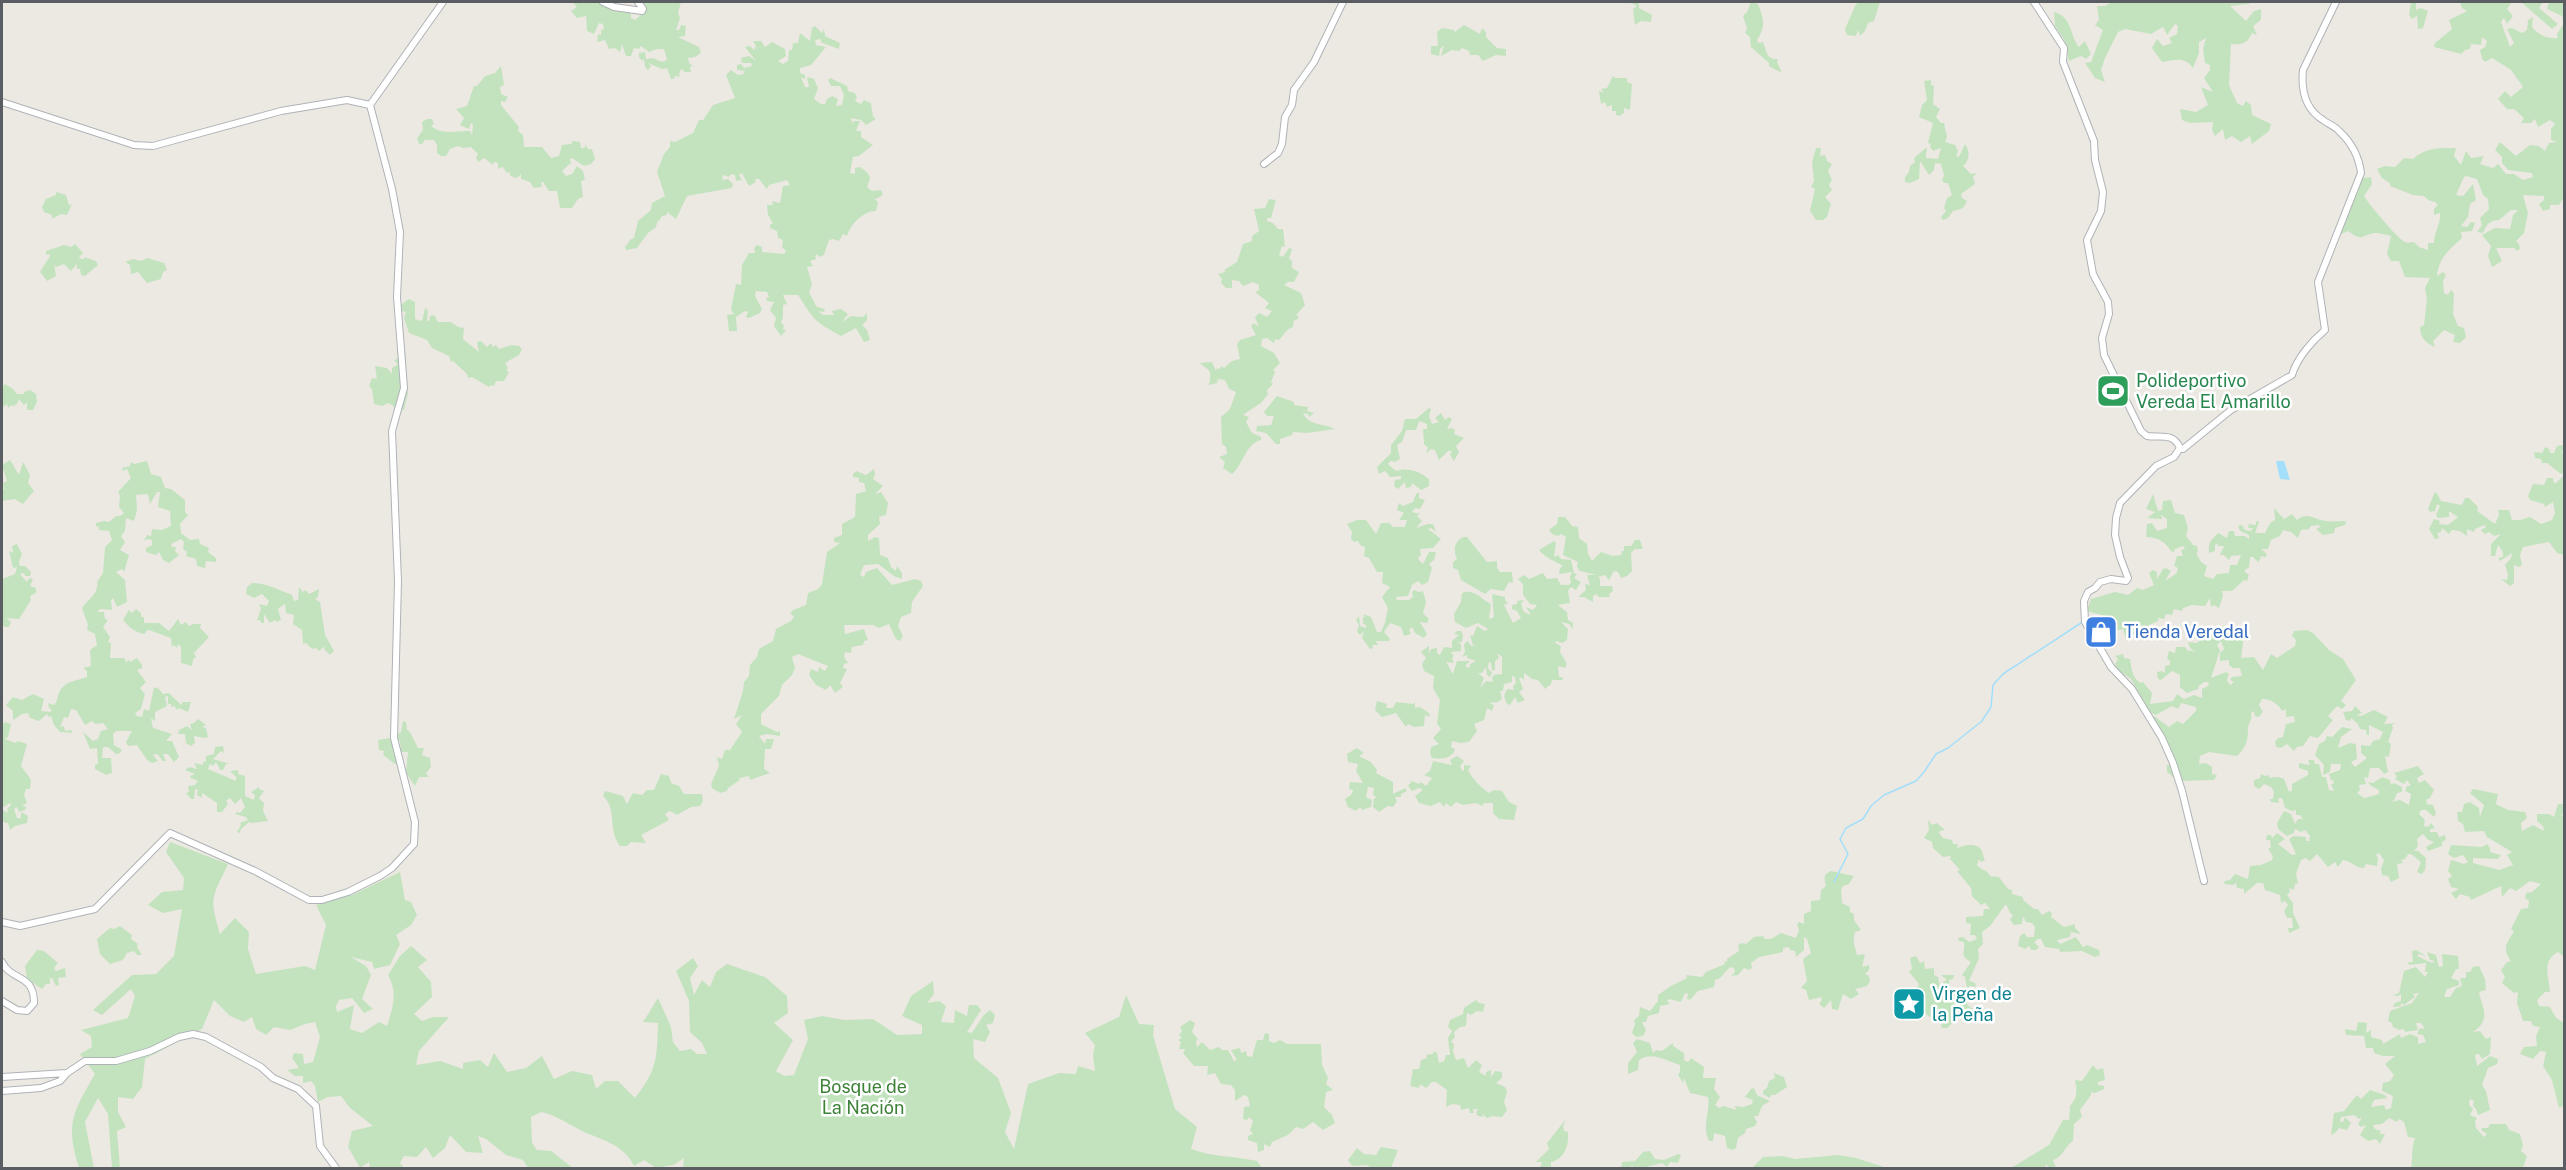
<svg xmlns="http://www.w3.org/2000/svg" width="2566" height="1170" viewBox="0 0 2566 1170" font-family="'Public Sans',sans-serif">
<rect width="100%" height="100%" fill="#ece9e2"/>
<!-- green -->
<path fill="#c3e3bf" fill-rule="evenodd" d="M572,2H602L612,11L631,12V18L635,20L644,12L639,2H681L678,13L680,18L676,30H679L681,25L686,26L685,36L678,37L699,47L701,53L695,57L688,58L689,63L693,66L690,67L691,72H685L681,69L679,74L680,77L675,76L674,79H671L667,68L662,69L648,63L651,66L648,70L645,67L644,59L642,61L639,57V53L645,52L646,59L653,58L662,62L667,60L664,49H657L649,52L641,46L639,49L634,48L631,56H626L622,44L620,52L615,48L609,49L605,40L597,42L598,34L601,35V30L604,29L603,24L599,23L594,34L587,31L586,16L577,18L571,11L577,7Z
M1629,2H1639V8L1652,15L1651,22L1641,21L1635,25L1633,9L1637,6Z
M1751,2L1758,4C1764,19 1766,26 1757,40L1758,43L1763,42L1768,56L1773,59H1778L1777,62L1782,73L1769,66V63L1751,47L1750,37L1745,33L1747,28L1743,16L1747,12Z
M1861,2H1880L1874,21L1868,23L1865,31L1860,36L1858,30L1856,36L1847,35L1845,29L1856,4Z
M2112,2H2253L2248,4L2230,6L2246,21L2254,11L2261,9V20L2253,26L2257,35L2252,33C2247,44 2242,45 2231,44L2229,85L2237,103L2243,106L2246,101L2251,105L2252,115L2271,124L2269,131L2252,144L2250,136L2241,142L2232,136L2225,140L2223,129L2215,136L2212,130L2213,122L2190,123L2182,120L2180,109L2196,112L2208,105L2201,87L2213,92L2204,78L2210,70V65L2205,63L2203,49L2206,38L2199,42V53L2193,68C2184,56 2176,60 2162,62L2152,48L2157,39L2163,46L2172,43L2169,38L2177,34L2178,26L2175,24L2167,35L2163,27L2151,34L2125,29L2118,32L2105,58L2101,70L2105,82L2095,78L2085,63L2091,62L2103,30L2095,25L2099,20L2097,6H2105Z
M2411,2H2416V10L2421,8L2428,11L2423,28L2418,29L2417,16L2412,19L2409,15Z
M2460,2H2543L2539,8L2558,24L2552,29L2521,2L2511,3L2507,9L2513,16L2507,24L2504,18L2501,22L2510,47L2514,43L2507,29L2512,28L2522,33L2527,30L2528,20L2533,17L2532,27C2538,35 2548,39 2558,38L2557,34L2564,23L2562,16L2547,9L2549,2H2564V197L2559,205H2550V209L2543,211L2539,204L2544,200V196L2523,195L2528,213L2524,233L2516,241L2519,244L2520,249L2516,251L2515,248H2496L2502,261L2492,267L2488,256L2491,246L2482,235L2495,228L2510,229L2513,215L2518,210H2511L2499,220C2490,220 2486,225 2483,233L2477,232L2482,225L2480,218L2489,209L2488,199L2483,195L2477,179L2466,176L2464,177L2456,195L2463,196L2473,184L2476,200L2470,204L2468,217L2461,226L2467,227L2471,222L2475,223L2472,231L2461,232L2462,238C2449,250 2439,257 2437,276L2443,272L2446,275L2443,281L2444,293L2448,295L2451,290L2454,293L2453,314L2458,326L2464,328L2466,337L2460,343L2453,342L2455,335L2444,330L2433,341L2435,347C2425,343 2420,337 2420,327L2424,325L2427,299L2425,288L2430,278L2405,277L2399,261H2391L2387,254L2391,236C2386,235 2380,233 2376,233C2362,234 2364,243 2348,231L2339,235L2358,184L2363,178L2371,177L2372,184L2364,196C2367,202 2399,240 2405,242C2408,243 2411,242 2414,242L2419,247L2428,250V243H2434C2434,233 2441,223 2440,213L2434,215V209L2438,205L2435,202L2428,200L2424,196L2413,195L2390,186V183L2382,178L2377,169L2385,166L2395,167L2404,158L2413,159C2426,147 2440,148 2456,148L2454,156L2461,165L2466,151L2471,158L2484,156L2480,164L2493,168L2498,164L2506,174H2514L2523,180L2533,177L2532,173L2508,170L2502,163V157L2495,150L2500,142L2516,156L2530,145L2539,146L2545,151L2549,143L2557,142L2551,140V129L2555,124L2550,120L2538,127L2535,119L2531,123H2521L2524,118L2514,109H2507L2498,99L2505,91L2511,97L2523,87L2511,70L2492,58L2485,62L2482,59L2480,50L2485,47L2487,41L2482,37L2481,45L2471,44L2470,49L2465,50L2461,54L2434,47L2435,43L2452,29L2449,20L2467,11L2462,8Z
M2054,12C2073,17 2069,35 2079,47L2085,41L2091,54L2086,59L2081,56L2069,61L2065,41L2055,26Z
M1464,25L1480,34L1482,28L1486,32V37L1497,48L1506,49V56L1496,55L1483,61L1478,55H1470L1469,51L1462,48L1459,51L1452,50L1441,56L1444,46L1440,49L1439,56L1431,54V46H1438L1437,32L1442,28L1454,30L1455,32Z
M815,26L822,33L824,29L825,36L840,43L839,49L822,43L820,39L815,40L816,45L826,47L811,65L800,68V73L805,75V79L801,77L805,87H809L807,77L814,79L818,88L814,99L821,104H825L827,99L832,96L838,99L836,106L842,105L844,95L840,86H831L828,80L830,78L847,86L848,91L855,93L857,97L855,101L861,104L864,100L871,103L873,117L876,119L866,125L861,120L851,118L852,123L854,121H860L856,131H861V137L873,145L859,156L853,157L850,173L855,174V168L860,167L868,173L870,178L867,187L872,191L881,190L883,195L876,199L873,197L878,202L876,211C863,211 850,225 847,236L843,234L839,241L833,239L829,240L824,255L819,257L817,254L815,256L816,259L810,261L813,266L807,267L812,284L809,293L817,307L825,309L824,312L818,311L823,315H834L832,311L841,309L848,314L842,322L851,316L863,317L867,313V320L862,325L867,330L870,340L864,342L856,328L841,336C814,321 815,321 798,295H783L787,304L783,305V318L781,322L784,326L783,329L786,330L781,336L774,326L776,318L770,310L774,302L767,301L766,298L769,297L767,292L756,291L755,296L762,309L760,313L749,318L746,317L748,312L745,311L736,317L737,331H729L727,315L734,314L731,309L736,284L741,285L742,265L749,253H755L754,248L757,245L762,247V252L784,254L786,251L782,247L783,240L778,238L777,231L770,228V225L773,223L768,215L767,205H773L772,201L780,203L783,186L790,185L787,180L769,185L767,189L759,179H755L756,182L749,186L742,173L739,175L742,180L736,181L735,175L731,174L729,177L723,175L722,180L728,179L733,184L732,188L687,196L676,219L667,212V215L662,216L659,221L658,220L656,227L648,233L637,248L626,250L625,247L631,239L634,238L638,221L651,210L652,203L665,196L657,172L664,154L670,147V141L675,142L693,133L699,120H703L713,105L735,98L726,75L731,70L738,75L743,74L745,71L737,70V65L741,64L744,68L752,66L751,63H742L741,58L749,56L756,61L745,47L750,46L754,50L756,46L753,41H761L765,47L772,42L785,49L786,56L778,61L783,64L788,61L789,50H792L793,43H798L800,33L810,41L812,28Z
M501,66L504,85L500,87L501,94L508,97L505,102L501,101V105L519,127L518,131L523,135L524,147H542L551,158L559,156L562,145L571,144L573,141L580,142L581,148H585V144L588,149H592L595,159L591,164L584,166L572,158L569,160L572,162L562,171L566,176L572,174L577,166L583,171L585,180L581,181L583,197L578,199L572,208H560L557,191H549L543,182H541L542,187L534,188L530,182L521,179V174L517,178L510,176V172L507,173L503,167L498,169V163L494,162L493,165L484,158L478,162L476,158L478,154L471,147L463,148L458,146L450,149L446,156H441L437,153V145L434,140H425L422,144H419L417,138L423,130L422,122L427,119H432L434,124L431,126C444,136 457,130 470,131L472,135L473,125L471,123L469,129L460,125L464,118L456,109L467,106L474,86H477L485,76L495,73Z
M1613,76L1615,78H1627V82L1632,84L1630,110L1624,108V113L1619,116L1616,115V111H1612V105L1607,107L1605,102L1601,104L1599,91L1604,93L1601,89L1607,88Z
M1931,80V85L1934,86L1933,104L1940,109L1936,117L1941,123H1944L1947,137L1945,142L1955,145L1958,151L1956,156L1959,157L1965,144C1970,151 1970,161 1963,166L1971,174L1977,173L1973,177L1975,184L1961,194L1962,198L1967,201C1963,210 1961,209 1953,211L1948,218L1943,220L1941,217L1946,211L1944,208L1947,198L1952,195L1948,183H1944L1942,180L1944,175L1941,164L1935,163L1934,170L1929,175L1920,161L1919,179L1910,183L1905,182V177L1909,172L1910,166L1915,162L1914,158L1927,147L1926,158L1938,159L1941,148L1933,151L1930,147L1931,144L1928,143L1933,123L1919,117L1922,105L1927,100L1924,81Z
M1816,148H1821L1820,156L1825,155L1827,161L1832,164L1828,171L1832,180L1829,185L1832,190L1825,197L1831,204L1827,217L1823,220H1816L1810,211L1815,189L1811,187L1814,181L1812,162Z
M56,192L66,195L69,205L72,204L67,215L61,214L52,219V215L44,212L42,207L46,199L56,195Z
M1269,199L1276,200L1271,218H1267V221L1273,223L1278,229H1283L1285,247L1282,246L1279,255L1283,257L1289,248L1292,249L1289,258L1292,261V268L1299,272L1294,282H1288L1284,285L1301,293L1305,305L1296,315L1299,317L1296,321L1294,319L1293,327C1287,328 1283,336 1279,340L1275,339L1274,343L1267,338L1262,339L1261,346L1274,353L1280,363L1273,370L1275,372L1271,382L1273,384L1267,390L1268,394L1262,402L1243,415L1249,417L1246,422L1252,433L1261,437V440C1246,443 1243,465 1232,474L1223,468L1225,462L1219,457L1227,454L1226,447L1222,444L1221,417L1230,409L1236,392L1229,389L1225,380L1218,379L1217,383L1209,385C1212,368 1210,372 1200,363L1212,362L1216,371L1217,368L1220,369L1221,366L1224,368L1232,361L1240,359L1237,344L1240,340L1256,335L1251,326L1254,323L1259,327L1255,317L1259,313L1267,317L1272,311L1265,308L1269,303L1255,292L1259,290V285L1253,282L1243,286L1239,281L1232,280V288H1226L1221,283L1222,279L1218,274L1226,272L1224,270L1237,262L1243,244L1252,241V236L1259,231L1254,209L1265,208Z
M75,244L83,253L79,257L81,259H84V257L96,261L98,265L85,276L81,275L80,269H77V264L71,271L64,264L56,267L54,264L56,276L47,281L40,272L50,256L49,254L46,255V251L64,245L71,247Z
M147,258L164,263L167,270L163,272L161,279L147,283L138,272L131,274L130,265L125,262L133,259L141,261Z
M409,299L415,302V319L422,321L425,308L428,310L427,320L429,322L430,316L434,315L438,322H451L458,327L464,328L463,339L479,352L477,342L481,341L487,347L491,343L493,347L496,345L499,349L512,345L519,346L522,349L519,355L505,363L508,368L506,370L509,372L504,381H496L494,386L491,385L489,387L472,377L468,378L467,374L453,361L451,362L449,356L432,348L427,340L409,333L404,318L406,312L402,311L399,306Z
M401,352L406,355L404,374L408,393L404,410L399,411L389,403L382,406L374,404L372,389L369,386L372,378L377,379L375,366L387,368L392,374V368L398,364L394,361L399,357L397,354Z
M2112,379L2122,398L2113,403L2103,383Z
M5,384L13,389L17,394H24V392L30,390L36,394L37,402L33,410H27V402L24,405L19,399L17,404L14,405L16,407L11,405L9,408L6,404L4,407L2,404V410V387Z
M1277,396L1294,402V405L1308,407L1307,411L1314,413L1309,417L1308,414L1303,413C1308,426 1324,423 1335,429L1307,433L1293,432L1292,435L1280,439V444H1276L1266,433L1256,431L1257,426L1271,425L1274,416H1267L1264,412Z
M1429,408L1431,409L1429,416L1432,424L1439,422L1435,418L1441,413L1445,420L1449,417L1452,419L1447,429L1452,428L1455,430L1454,434L1464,438L1456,446L1459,452L1454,461L1450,455L1452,451H1448L1439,460L1435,450L1431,449L1426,454L1428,448L1424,444L1423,429H1427V424L1419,421L1416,430H1406L1402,442L1397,445L1400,459L1395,462L1390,461L1388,464L1396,471C1408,467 1419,471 1429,479V486L1421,490L1412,483L1411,487L1406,488L1405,482L1398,489L1394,486L1395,480L1401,479V476L1390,477L1385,471L1379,474L1377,467L1391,453V445L1402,431L1405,419H1416Z
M2561,445L2564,446L2562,452L2564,454V473L2561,474L2547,463H2542L2541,459L2535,458L2534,452L2542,453L2545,447L2549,449L2550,453H2554L2557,446Z
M10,460L19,475L23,462L30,475L28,483L34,491L23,504L15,499L2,501V490H4L3,483L7,481L2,465Z
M147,461L151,474L161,477L165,488L171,489L185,500V512L188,515L180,524L181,533L190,540L199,539L200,544L209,548L208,552L216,558V562L206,561L205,568L197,566L196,559L186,556L187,552L183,549L184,542L181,539L171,544L172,547H176L175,551L179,555L169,563L163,560L159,552L156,555L146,552V548L152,545V540L148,539L144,541L147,535L151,536L152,529L162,530L171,526L170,511L158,507L160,492H157L150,504L148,494L136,495L137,510L134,521L126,518L125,531L121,536L125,542L120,550L129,555L124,572L122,569L116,572L125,580L127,602L117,607L113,598L111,600L112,610L100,609L97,612H104L105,619L108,620L103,627L110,637L108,642L111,643L110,658H124L127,663L128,659L130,662L137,658L142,665V668L137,670L146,682L140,688L145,694L141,709L135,713L137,716L142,717L144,709L149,711L154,687L159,689L163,694L169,693L181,705L183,702H191L188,712L179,708L177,710L174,706L171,707V704H168V696L165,697L167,706L155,712V721L151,718L153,728L172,734L166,741H172L179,757L174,762L168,754H163L166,761H163L157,754L153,755L158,761L152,763L147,760L137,745L128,746L126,742L132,731H116L113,734L114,745L122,750L120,753L116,754L108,747H103L102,758H111L112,773L106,775L95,769V765L98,764L97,748L90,749L83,732L93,741L98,739L101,731L108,729L103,723L95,724L92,721L85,725L76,710L71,709L68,718L64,717L60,727L64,726L65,731L71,730L73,733L60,732L54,725L51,716L48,717L47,714L39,721L30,718L28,713L22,714L13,720V711L6,705L13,697L22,700L33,694L44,699L41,711L50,712L52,710L49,708L48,703L54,705C58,701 57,696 60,691C66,680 78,681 87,677V671L83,668L91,666L90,650L97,645L95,634L87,630L88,625L82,608C88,599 99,594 97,582L103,573L105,547L112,540L109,531L99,530V527L96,526V523L104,521L109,522L116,516H120L124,513L119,507L120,496L118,492L131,478L127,469L123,471L122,468L130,466L131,462L134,464Z
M874,469L875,475L873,479L883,486L875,494L881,492L888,503L886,515L879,517L880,524L868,535V541L875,537L879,538L880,555L888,558L891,567L896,571L897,566L902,573V579L894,576L878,564L864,565L860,575L864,577L866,572L877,568L892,585L915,579L921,581L923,586L912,602L911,613L901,617L898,626L903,636L900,641L896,639L889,624L879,628L873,625H844L845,634L864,629L868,640L864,641L863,645L852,647L851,653L845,652L844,657L848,663L844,664L843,668L847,669L840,683L843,687L835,693L830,685L826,690L816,685L809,675L811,669L818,672L819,667L825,671L828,666L798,654L792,657L795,668L792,675L782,685L779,696L761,714V724L777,732L780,731V736L767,734L759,736L765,744L766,739H774L771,749H765L764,769L770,773L750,780L749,776L739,778L740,780L728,788L727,791L720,793L712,788L711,784L719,766L717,757L722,759L725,750H730L742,732L736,724L742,715L734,719L743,691L744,682L749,676L750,665L757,657L759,649L773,641L776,629L791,621L794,617L790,613L793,610L806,605L808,593L818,589L822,584L827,552L840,543L834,542V538L842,535V524L855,517L856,494L866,491L864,483L859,482V478L853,477V474L856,471L866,475Z
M2564,475V555L2557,553L2549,542L2523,547L2520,555L2522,565L2519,567L2514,565V583L2510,586L2501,579L2507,580L2508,574L2505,565L2511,558L2512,553L2500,561L2498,558L2503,557V552L2498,545L2495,556H2491V544L2501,534L2494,536L2489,532L2485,534L2481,530L2486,527L2484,525L2475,529L2474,532L2467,529V536L2460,531L2452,530L2449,534L2442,528L2441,532L2437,533L2439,538L2435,539L2429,529L2434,519L2440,521L2439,524L2448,525L2458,517L2449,511V517L2438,518L2436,515L2440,506L2437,504L2435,511L2430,512L2428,509L2434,494L2436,492L2441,501L2462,505L2465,498H2469L2478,507L2477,511L2495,524L2499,515L2498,510H2509L2512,520H2520L2530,517L2541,524L2552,520L2555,513L2553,502L2545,507L2544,504L2530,500L2528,496L2533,484L2544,485L2547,478H2553L2554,483H2556Z
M1419,492V498L1425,500L1420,509L1415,508L1412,512L1420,514L1417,516L1422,521L1416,528L1428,524H1433L1436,532L1431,528L1428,529L1441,539L1433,548L1420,549L1421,556L1418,557L1419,560L1423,564L1429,552H1436L1434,560L1429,564L1432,568L1428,582L1422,585L1418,581L1412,585L1408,596L1396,597L1397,600H1409L1413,597L1412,592L1414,590L1419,592L1423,591L1426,602L1423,613L1429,619L1427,623L1420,622L1427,634L1424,638L1415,633L1412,627L1409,630L1411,634L1404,636L1401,627L1390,623L1384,632L1390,639L1389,641H1376L1378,645H1372L1373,648L1370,649L1362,638L1364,631L1360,635L1357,632L1359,625L1356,620L1359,616L1360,626L1366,628V625L1363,624V617H1365L1363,614L1371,617L1377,632H1381L1385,623L1388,608L1382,597L1390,587L1382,583L1383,572H1377L1369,558L1364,556L1365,547L1360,545L1358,541L1354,542L1351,539L1352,532L1347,524L1357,520H1366L1376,534L1381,523H1389L1393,527H1405L1407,520H1399L1404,513L1397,510L1399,503L1403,506L1413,502L1416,494Z
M2153,494L2158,511L2162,510L2163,501L2171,500L2175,513L2184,515L2188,528L2186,536L2193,545L2197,546L2198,552L2196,553L2201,562L2207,566L2204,576L2213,579L2217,574L2229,573L2230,565H2237L2241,555L2231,556L2229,560L2224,555H2220L2224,546H2218L2217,543L2215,545V551L2209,553C2208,541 2211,541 2218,533L2227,538L2229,531H2234L2235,536H2245L2249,539V535L2240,531L2238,526L2242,525L2245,530L2251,531L2253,528H2248L2249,524L2256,525V521L2259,522L2255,533H2265L2270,523L2275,520L2274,508L2284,519L2292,514L2297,520C2308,511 2314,520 2326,521C2333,522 2338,521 2346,521L2345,525L2335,528L2334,533L2323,535L2316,529L2320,527L2319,525L2311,526L2309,529L2301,530L2298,538L2291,532L2283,530L2280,536L2271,540L2268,549H2261L2267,554L2266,557L2260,556L2261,558L2258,562L2253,557H2250L2249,567L2244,571L2249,575L2247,581L2244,580L2232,591H2222L2223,596L2219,608L2214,605L2211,607L2210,598L2205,606L2192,605L2183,608L2182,611L2174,609L2172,615L2166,614L2164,619L2158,618V621L2145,627L2136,624L2131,625L2135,633L2127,641L2123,629L2118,630L2105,623V616L2087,611L2091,599L2115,592L2128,595L2137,588L2143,590L2154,585L2149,573L2153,570L2157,572V579L2163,569L2166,568L2171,571L2165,581L2177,573L2178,568L2174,566L2177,556H2183L2181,550L2185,549L2183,546L2175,549L2174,552L2171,551C2165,542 2158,537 2146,537L2147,524L2152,523L2157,531L2167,528V519L2161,515L2162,519L2147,518L2155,512L2146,509Z
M1558,517H1565L1572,526L1578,527L1579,538L1587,544L1588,554L1592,561L1601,552L1613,556L1621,555L1622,551H1624V546H1631L1635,540H1640L1643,549H1635L1631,553L1632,571L1627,576L1621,578L1618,572L1614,571L1609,580L1605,575L1598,577L1600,579V586H1612L1613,591L1609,594L1610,597H1599L1596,594L1593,596V602L1584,597H1578L1586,590L1585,584L1590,585L1587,575H1596L1580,571L1577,567L1578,562L1563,555L1566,537L1561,534L1558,536L1552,534L1549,530L1557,524Z
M1463,537H1467L1487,562L1497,561V568L1500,572H1512L1513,583L1509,582L1504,591L1491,589L1485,594L1461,580L1458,570L1453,568V562L1457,559C1453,550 1454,542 1463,537Z
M1554,541L1556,543L1554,557L1558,555L1561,559L1571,560L1574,573L1577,574L1574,578L1581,582L1576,590L1571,587L1568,591L1570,603L1558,605L1567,612L1568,620L1573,623V629L1569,624L1561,622L1568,629L1567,640L1562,643L1556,641L1555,643L1561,646L1560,652L1567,664L1565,668L1558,666L1559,677H1562L1563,680H1552L1551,684L1545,689L1538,680L1532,679L1524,673V681L1522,678H1519L1523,689L1519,692L1525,700L1518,703L1515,697L1510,705L1507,704L1504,696L1507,689L1514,690L1513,686L1516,683L1515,677L1512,676V682L1504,684L1503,691H1500L1502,699L1498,702L1489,703L1494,705L1492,711L1487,708L1484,720L1474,724L1477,731L1469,742L1460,743L1452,741L1451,747L1455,749C1453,758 1442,760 1432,758L1430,753L1431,747L1439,744L1433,738L1441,729L1437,724L1440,700L1433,688L1434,676L1424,671L1422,664L1426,658L1421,652L1429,646V654L1431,649L1437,648V653L1440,655L1444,647L1452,648V641L1459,635L1454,634L1457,631H1461L1463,636L1462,642H1458L1461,644V651L1451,652L1454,656L1452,658L1454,663L1446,662L1453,674L1457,661H1470L1465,666L1469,668L1470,664L1476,661L1467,658V655L1462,657L1465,652L1464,644L1468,641L1471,646L1478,645H1473L1470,635L1473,636L1477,626L1485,631L1488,629L1478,623L1466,628L1455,622L1454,614L1461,602L1462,593C1474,588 1482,600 1491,604L1489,619L1494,617L1492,594L1505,597V600L1508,603L1504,605L1513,623L1521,618L1517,611L1512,609V605L1517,604V601L1524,600L1521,604L1524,612L1531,615L1526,607L1533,610L1537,605L1530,604L1523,595V584L1518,579L1524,575L1529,579L1543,573L1547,579L1557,578L1561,585H1569L1571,582L1570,577L1572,572L1559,574L1560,568L1563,566C1557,562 1545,558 1539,550ZM1497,653L1502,657V674L1494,675L1492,678L1493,682L1486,681L1480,688L1484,678L1478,673H1482L1486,667L1487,675L1490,677L1492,673L1488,668L1489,662L1491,663L1492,671L1495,670V661L1499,658Z
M17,544L22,554L19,562L20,566H25L31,572L30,576H25L24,573L20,574L27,582L29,578L33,579L30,586L36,588V593L30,596L31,600L19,619L6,618L11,622L9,627H5L2,625V579L15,574L17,567L13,568L9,551L13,553L12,546Z
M252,583C266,583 279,590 292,595L294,601L298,600L299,587L303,592L306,590L309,594L319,589L318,597L315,599L320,602L325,635L334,651L330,655L324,649L325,646L319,651L316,648L312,649L306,643L303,644L302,630L293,624L294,615L286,613L285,604L278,609L281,620L277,622L275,620L270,623L264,614V623H261L260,620L257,621L261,608L259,604L267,606L269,601L262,594L254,598L246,594L247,587Z
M136,609L141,613V617H144V623H159L169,631L178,619L181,625L186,622L189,626L193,624H201L200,628L209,637L194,653L196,657L193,659L192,666L181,663V647L178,644L177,648L174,645L172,647L171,638L149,630L146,631L145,634C134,632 130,628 123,620L129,610L132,613Z
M2230,625L2239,634H2244L2241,658L2254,657L2263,670L2271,654L2277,658L2295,646L2296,640L2292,636L2294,631L2307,630L2313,633L2329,650L2343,659L2356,680L2341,701L2346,705L2342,709L2337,706L2328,716L2333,720L2318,738L2310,736L2303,746L2297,747L2294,751L2287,744L2281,748L2276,747L2275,742L2278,738L2283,737L2286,724L2295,722L2294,716L2286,717V709L2282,711C2279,704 2269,698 2262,699L2259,705L2263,712L2259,717L2255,716L2254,711L2251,713C2253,720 2249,721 2248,728C2248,740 2247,746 2237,756L2209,752L2200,756L2199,764L2206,763L2212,767V774L2217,775L2214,780L2178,781L2167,772V765H2173L2165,744L2159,739L2152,719L2154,716L2169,727L2177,721L2183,724L2196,711V707L2181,703L2178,709L2172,706L2156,715L2149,712L2131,679L2118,670L2115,664L2118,659L2115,656L2123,654L2124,658L2130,659C2132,670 2131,675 2140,683L2143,682L2152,693L2150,704L2173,701L2177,694L2184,699L2194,695L2202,698V689L2208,686L2209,682H2204L2199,686L2198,689L2187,693L2180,687V675L2172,671L2161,680L2158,679L2157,672L2162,671L2165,673V666L2170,665V661L2167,658L2169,651L2175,653L2176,647H2185L2189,652V650L2195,652L2190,648L2188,642L2197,643L2206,635L2210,637L2209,631ZM2221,641L2224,649L2220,653V661L2229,660V665L2233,668H2240L2242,676L2232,677L2230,680L2234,682L2230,685L2227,680L2229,674L2226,672L2211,678L2220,650L2217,645Z
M1377,701L1387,704L1386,708H1393L1396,702L1413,704L1415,702V708L1420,707L1429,713L1430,717L1425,715L1424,726L1414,727L1408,724L1406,727L1396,713L1382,717L1375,710Z
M2355,706L2362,713L2357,715L2361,716L2374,710L2388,717L2384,724L2396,723L2392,725L2393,728L2388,742L2391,744L2389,757L2385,756L2388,772L2384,774L2379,768H2370L2368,778L2364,777L2366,784L2359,785L2360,790L2357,793L2364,798L2379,794V790L2371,786L2368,782L2373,783L2382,777L2390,780L2391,785L2394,783L2402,787V792L2397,793L2394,800L2390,802L2400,800L2409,805L2411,794L2405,791L2407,786H2411L2407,780L2404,784L2395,779L2397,776L2394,773L2418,766L2424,774L2417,778L2419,783L2425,780L2434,790L2430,798L2426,800L2427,804L2433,805L2436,813L2434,817L2426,810H2421L2419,814L2425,820L2424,826L2428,827L2431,823L2435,828L2430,829V832H2437L2439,837L2445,835L2446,840L2442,842V846L2428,851L2426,847L2434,842L2428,840L2423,834L2417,839L2418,846L2414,851H2418L2426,858L2425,870L2422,874L2417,872L2421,862L2411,854H2408L2405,859L2401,860L2403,863L2397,864L2399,878L2391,882L2388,876L2382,875L2381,869L2384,860L2379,853L2376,855L2378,858L2377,866L2366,864L2364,868C2355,868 2352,861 2343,860L2338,867L2335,862L2328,867L2317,854L2310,861L2305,858L2301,860L2296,874L2298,883L2295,884L2294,890L2289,888L2290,892L2287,895L2293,903V913L2300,928L2289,933L2288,928H2293L2292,918H2287L2284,911L2288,905L2285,901L2281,903L2280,895L2265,890L2263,883H2257L2244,894V889L2237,888L2236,883L2233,885L2224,884L2225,881L2230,880L2235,874L2248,879L2250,866L2261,865L2272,860L2273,856L2268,849L2271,847L2270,840H2266L2267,835H2271L2272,838L2277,833L2285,839L2278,844L2292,855L2296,854L2289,839L2294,836L2306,837V841H2309L2310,836L2305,830L2301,832L2295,829L2294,833L2287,836L2278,829L2277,823L2284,811L2291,814L2295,824L2298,819H2303L2300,815H2296V810L2292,811L2285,808L2282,798H2278L2279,803L2271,802L2270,799H2273L2274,792L2271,787L2264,784L2259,789L2254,786V780L2260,778L2261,774L2265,776L2268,775L2270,778C2274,776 2280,777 2284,779L2289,792L2292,790V784L2308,775V771L2299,768V763L2310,765L2308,760H2314L2315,764H2319L2322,777H2326L2329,790L2334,791L2331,784H2333L2334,781L2331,780L2329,774L2340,770L2341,764H2331L2330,772L2323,775L2324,765L2315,755L2319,744L2325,741L2327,736L2332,737L2342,727L2352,729L2341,737L2338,748L2350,743L2356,744L2357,759L2351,762L2355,767L2367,758L2361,753V745L2370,746L2373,741L2380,739L2383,732L2369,725V735H2367L2366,730L2360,729L2358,724L2351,718L2350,721L2346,720L2343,712L2352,711Z
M198,719L206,725L202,727L206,728L208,737L205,738L194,736L195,743L191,746L186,743L185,734H178L179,730L187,726L192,730L190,724L194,723Z
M403,721L406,722L407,730L410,732L418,748H424L422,755L430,758L431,767L426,773L429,777H419L415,786L406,773L408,752H401L400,741L397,740L399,763L395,764L383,755L384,751L379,750L378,740L391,738L401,732Z
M5,722L11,724L8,737L5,739L15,743L18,741L27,744L21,766L31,780L30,789H26L24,795L27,803L22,805L26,807L25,810L19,812L17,807L14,809L17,818H21V812L28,816L27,823L15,826L10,830L8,823H5L2,820L3,810L8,813L7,809L11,805L10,803L2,808V725Z
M223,746L224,753L221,751L213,759L230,764H226L223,770H220L216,762L213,766L210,764L208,769L236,781V777L230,771L238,770V774L245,776V796L254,800L255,795L251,792L259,787V789L264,791L259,798L264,803L263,811L268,821L252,823L249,822L241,829L240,833L237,832L241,825L240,823L248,820L246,817L235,814L237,812L240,813L245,807L241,798L235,804L230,798L226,801L228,804L222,812H217V803L202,793V798L197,795L198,790L195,789L194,799H191L186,793L189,792L188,786L195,785L198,781L191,778L190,776L195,774L185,770L189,767L197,769L194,763L203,765V762L206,761V756L214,754L215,747Z
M1357,748L1364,753L1359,756L1371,762L1377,770L1376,773L1393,782V794L1405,788L1407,791L1401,794V797H1395L1397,801L1393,807L1388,806L1379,812L1373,807L1374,798H1377L1373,795L1374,788L1368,787L1366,797L1372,800L1371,807L1362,810L1360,807L1356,811L1348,807L1345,799L1352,794L1353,790L1349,789L1350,782L1363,783L1356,771L1358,764L1348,762L1347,754Z
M1457,756L1464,761L1460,766L1462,770L1464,771V765L1471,766L1468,770C1472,779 1481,787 1489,793L1494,790L1502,791L1509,802L1517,806L1514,820L1499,819L1493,813V803H1484L1482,806L1476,803L1463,805L1456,802L1451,807L1446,803L1444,807L1440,802L1431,806L1419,803L1415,796L1423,790L1419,788L1412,791L1408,786L1412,781L1419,784L1421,782L1426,786L1432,778L1424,775L1430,771L1433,761L1452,765L1450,760Z
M661,774L669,776L671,783L679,786L684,794H702L703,801L700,806L691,807L677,815L670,811L665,814L669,820L641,835L646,843L631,842L627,846H620C607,829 618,810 603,796L605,791L623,796L627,804L633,793L642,795L647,790H654Z
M2473,789L2498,794L2496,804L2508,810L2525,812L2527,818L2521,823L2522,831L2533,825L2544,831L2543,826L2537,821V814H2549L2554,817L2558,804H2564V813L2561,815L2564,816V957L2558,952C2541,961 2549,977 2550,992H2545L2537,1000L2539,1006L2550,1007L2556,1018L2564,1023V1108L2563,1106L2559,1108L2552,1080L2543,1066L2546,1052L2540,1051L2533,1059L2520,1054L2524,1047L2537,1046L2536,1036L2540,1027L2533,1026L2531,1021H2523L2517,1003L2518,992L2514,993L2502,983L2505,977L2501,970L2507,962L2511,961C2502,949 2506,943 2514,932L2511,929L2521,909L2528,908L2529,901L2525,898L2526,893L2532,892L2541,884L2530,881L2516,891L2510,888L2502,897L2501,886L2471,900L2470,897L2460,894L2456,899L2451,893L2459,889L2451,887L2448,879L2452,876L2448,871L2451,860L2464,864L2468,862L2463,855L2454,858L2448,854L2451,845L2482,847L2487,844L2490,848V852L2501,855L2498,859L2473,858V863L2499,870L2513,865L2507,855L2512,852L2487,837L2484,831L2465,832L2463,824L2458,821L2457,812H2462L2464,804L2470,802L2479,808L2480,817L2484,805L2470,793Z
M1928,820L1932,825L1937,823L1945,830L1940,831L1939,833L1943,838L1952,840L1953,844H1958L1957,848C1963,845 1978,842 1982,851C1983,854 1983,857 1985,860L1981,862L1979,859L1977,865C1980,870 1987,869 1990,876L1999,877L2008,889L2012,890V894L2023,897V900L2034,909H2038L2042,915L2049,911L2052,913L2051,917L2064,927L2075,924V928L2081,934L2071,932L2070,937L2057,940L2060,944L2076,937L2083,947L2087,945L2099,950L2100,955L2095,957L2082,951L2060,952L2059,949L2045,947L2041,939H2038L2034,942L2039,947L2036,950H2031L2029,946L2025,949L2018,946L2020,936L2024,933L2027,937H2034L2035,927L2032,923L2026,922L2023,916L2022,924L2014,925L2010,920L2013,915L2010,913L2006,904L1990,926L1982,932L1983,944L1978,949L1979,958L1969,981L1975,983L1976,987L1970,986L1967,988L1965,977L1962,975L1971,962C1958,954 1966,953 1964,942L1959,941L1958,938L1963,937L1969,942L1977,939L1975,935H1970L1971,924L1966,923V917L1983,916L1984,909H1990L1985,903L1981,905L1972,896L1971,888L1957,871L1960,870L1950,859L1951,856L1943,857L1933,848L1932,842L1924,838L1929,830Z
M170,842L228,864C212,898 209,897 220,934L235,918L249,932L248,949L256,974L305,966L315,970L326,925L316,905L354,894L400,872L405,900L411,902L417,915L411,925L396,935L400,944L390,965L374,969L372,962L351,957L366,966L371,975L362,999L373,1009L364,1013L352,998L339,1000L336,1006L337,1012L354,1005L350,1029L362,1033L379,1022L387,1026C393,1007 398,993 388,975L400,956L411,946L427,960L418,967L431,982L432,997L414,1014L422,1021L433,1017H449L419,1051L416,1065L440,1061L463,1069V1063L480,1060L488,1067L494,1053L507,1072L526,1068L542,1056L554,1079L572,1071L592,1075L596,1089L605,1081H618L635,1098C657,1070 657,1059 658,1023L643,1022L658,998L671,1027L673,1042L680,1051L691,1049L697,1054H707L702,1043L690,1032L689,1001L676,971L693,958L698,966L690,978L694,995L702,980L710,987L716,972L727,964L765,977L787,996L788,1013L774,1023L793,1040L776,1071L784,1076L794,1075L808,1039L804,1020L822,1016L845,1020L873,1019L897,1035L922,1034V1025L902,1016L911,996L933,981L934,994L927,1003L939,1001L946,1006L941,1022L954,1023L955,1010L967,1016L969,1005H977L981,1010L967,1032L972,1033L983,1016L990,1010L995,1015L993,1023L986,1025L990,1032L985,1042L973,1039L974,1058L998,1078L1011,1113L1005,1132L1014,1149L1028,1084L1059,1073L1076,1074L1078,1066L1095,1071L1093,1055L1095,1045L1085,1033L1119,1017L1126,995L1139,1024L1154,1025L1153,1035L1175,1109L1197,1127L1191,1149C1211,1157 1236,1156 1257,1161L1262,1168H683L684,1158L674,1165L656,1168L644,1160L634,1166C623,1143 600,1140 580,1130C567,1123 555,1115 541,1112L531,1117L532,1143L537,1150L551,1151L573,1168H528L523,1160L506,1155L486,1139L478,1136L483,1153L466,1152L450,1135L445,1148L433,1158L426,1147L417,1157L404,1156L400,1163L404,1168H370L369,1162L360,1168L348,1147L352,1131L373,1126L350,1108L341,1096L328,1097L318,1102L315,1086L311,1081L303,1083V1076H295L287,1070L299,1068L292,1058L294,1053L303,1054L304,1064L313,1062L320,1037L315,1022L305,1024L290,1030L274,1027L266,1035L256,1029L252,1017L244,1022L230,1016L214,1000L202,1029L145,1059L142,1087L133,1099L118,1097V1112L126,1127L117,1131L120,1168H112L108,1114L98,1098L85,1122L94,1168H79C65,1124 73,1112 95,1074L80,1054L92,1047L91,1036L81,1030L128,1018L135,996L131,989L102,1015L93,1010L132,975L156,974L174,956L182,909L163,913L148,905L162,892L183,890L184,878L166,852Z
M1831,871L1854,876L1849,884L1843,886L1841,890L1842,903L1850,907V912L1854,914V920L1861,930L1855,932C1852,942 1855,946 1857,955L1865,954L1862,967L1869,965V970L1865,974L1869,976L1870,981L1867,986L1855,989L1859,994L1851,999L1843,994L1838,1010L1832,1009L1831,1000L1824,1008L1819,1004L1822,1000L1821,997L1809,1000L1806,990L1801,988L1807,981L1803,959L1811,953L1807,939L1804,937V950L1796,957L1795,951L1790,950L1789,947L1783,948V952L1759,957L1751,963L1752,968L1749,970L1744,968L1738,975L1731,976L1735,972L1734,968L1730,967L1720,978L1715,980L1714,987L1698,991L1690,1000L1687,999L1688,994L1685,993L1681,1002L1669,999L1667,1001L1670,1004L1660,1006L1659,1013L1648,1016L1646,1022H1642L1646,1030L1643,1036L1636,1037L1632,1033L1635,1024L1634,1020L1639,1016L1640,1007L1650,1011L1658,1001V995L1671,986L1687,978L1686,975L1702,977L1706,972L1725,964L1724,961L1727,962V959L1739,951L1738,945L1741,943L1746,944L1754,937L1763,936L1765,939H1771L1781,933L1796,938L1799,930L1797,925L1799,922L1804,924V914L1811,911V901L1820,900L1821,890L1826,886C1824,878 1823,874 1831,871Z
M120,926L132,935L131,939L138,944L137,947L142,955H137L134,951L127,953L123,960L110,964L100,954L97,939L110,928L114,929Z
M37,950L44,951L58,963L54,968L56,971L65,968L66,977L58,978L59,985L56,986L52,978H50V984H46L42,989L27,979L25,966Z
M2416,950L2426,956L2419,954L2417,956L2432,963L2435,961L2430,960L2427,952L2436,955L2439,967L2443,966L2442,954L2458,956L2459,969H2456L2451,978L2459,981V985L2447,989L2444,997H2450L2456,988L2462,986L2460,978H2466V972H2470L2473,967L2479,966L2485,979L2486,990L2479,992C2482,1008 2492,1019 2473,1032L2480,1031L2486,1039L2491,1037L2490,1054L2482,1059L2479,1054H2476L2475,1056L2477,1066L2490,1056L2498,1059L2497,1064L2488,1068L2482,1085L2486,1091L2490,1110L2478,1115L2476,1109L2473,1106L2474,1101L2470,1099L2469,1105L2473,1109L2470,1115L2477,1118L2475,1121L2476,1128L2484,1137L2487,1134L2481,1130L2482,1128H2488L2490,1124H2506L2509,1130L2520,1134L2523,1145L2521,1151L2527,1156L2523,1168H2411C2413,1158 2411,1149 2415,1138L2408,1137L2404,1122L2399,1119L2397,1122L2389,1118L2382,1124L2373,1125L2375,1129L2381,1131L2380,1134H2385L2380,1144L2376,1139L2368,1141L2360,1135L2366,1125L2361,1127L2358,1124L2362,1117L2359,1119L2354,1115L2341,1117L2340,1122H2343L2345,1117L2351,1123L2347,1130L2339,1128L2335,1133L2331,1135L2334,1113L2344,1111L2357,1095L2361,1099L2370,1090L2385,1095L2387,1098L2374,1100L2371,1107L2384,1105L2386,1110L2391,1108L2393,1096L2382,1091L2383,1083L2390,1081L2394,1075L2385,1064L2395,1056H2383L2374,1053L2373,1048H2366L2364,1036L2346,1035L2345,1029L2356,1031L2358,1022L2367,1023L2366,1033L2371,1030V1037L2382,1040L2383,1044L2400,1034L2401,1038L2410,1034L2418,1037V1044L2426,1042L2423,1035L2417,1034L2420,1028L2425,1029L2421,1023H2416L2418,1030L2405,1032L2404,1029L2399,1030L2393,1027L2392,1023L2388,1021L2390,1011L2412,1003L2419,993L2413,994L2415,997L2404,1005L2401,1003V1006L2393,1007L2395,1003L2401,1001V994L2398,996L2393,995L2399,993L2404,971L2416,967L2425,977L2428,972H2425L2426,963L2409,965L2408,962H2413L2412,951Z
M1916,956L1920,963L1924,961L1925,969L1934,968V975L1938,977L1940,986L1943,987V982L1947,980L1941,975H1954L1953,979L1949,980L1950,991L1952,993L1954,989L1960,998L1964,1000L1970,994L1967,1004C1972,1011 1980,1010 1987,1015L1986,1018L1954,1016L1957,1019L1947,1028H1942L1940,1020C1928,1019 1924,1011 1915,1003V999L1918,1000L1915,992L1919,984L1909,972L1912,969L1910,958Z
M1476,1000L1479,1003L1485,1004L1483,1012L1477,1011L1471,1015L1467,1013L1466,1026L1460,1027L1454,1032L1455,1037L1451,1042L1454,1044L1453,1051L1456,1060L1464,1058L1468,1068L1476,1060L1482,1065L1479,1072L1486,1076V1072L1491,1070V1077L1495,1071L1502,1072V1078L1496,1083L1505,1087L1507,1092L1504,1102L1507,1110L1502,1117L1493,1116L1487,1118L1482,1114L1483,1117L1478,1116L1476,1113L1478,1109H1473L1474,1113H1470L1469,1108L1461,1110L1460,1105L1452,1104L1446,1107L1447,1090L1436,1082H1432L1426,1088L1420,1084L1419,1088L1410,1086L1413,1069H1419L1421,1060L1427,1058L1426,1055L1433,1054L1434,1051L1437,1053L1439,1063L1444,1061L1446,1055H1450L1448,1038L1452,1031L1448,1027L1450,1020L1463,1014L1464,1008Z
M1190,1020L1195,1023L1192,1032L1198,1039L1196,1041L1197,1047L1202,1042L1210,1050L1219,1047L1222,1050H1228L1234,1061L1237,1060L1231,1050L1240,1048L1241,1053L1246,1051L1247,1056L1252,1057L1257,1040H1263L1265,1033L1269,1034V1041L1274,1043L1280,1040L1287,1044H1321L1322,1065L1328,1078L1326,1084L1333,1090L1326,1092L1324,1107L1332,1115L1335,1123L1323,1130L1313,1122L1303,1129L1296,1127L1288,1135L1272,1142L1270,1147L1264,1144V1150L1258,1152L1257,1143L1248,1140V1136L1253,1134L1250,1130L1253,1121L1249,1117L1247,1120L1243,1119L1244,1107L1250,1106L1248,1097L1244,1095L1235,1101V1090L1231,1085L1221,1084L1215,1073L1207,1075L1208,1066H1194L1183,1053L1185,1049H1179L1181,1042L1178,1040L1182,1038L1179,1035L1182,1031L1180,1027Z
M1637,1039L1650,1043L1653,1053L1656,1050L1662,1051L1673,1043V1046L1684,1053V1060L1688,1062L1691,1058L1704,1067L1703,1078H1716L1714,1089L1720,1097L1715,1105L1719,1108L1724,1106L1736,1110L1735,1106L1743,1107L1752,1104L1753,1100L1745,1097L1751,1089L1754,1088L1757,1095L1770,1101L1762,1106L1758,1116H1754L1757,1122L1755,1126L1746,1129L1745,1133L1738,1138L1736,1148L1732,1150L1727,1148L1725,1136L1714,1133L1713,1141H1709C1701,1126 1711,1111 1708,1097L1690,1093L1684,1078L1683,1083L1678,1075L1680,1072V1065C1665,1061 1653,1051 1639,1060L1638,1070L1628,1074V1063L1637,1052L1633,1043Z
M2093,1065L2097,1070L2103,1068L2105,1080L2098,1082V1085L2104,1086V1089L2095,1093L2091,1092V1095L2080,1110L2082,1117L2074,1124L2073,1141C2065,1146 2062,1158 2053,1160L2056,1168H2049L2046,1164L2045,1168H2011L2049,1145L2063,1120H2069L2070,1106C2078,1097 2077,1090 2075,1080L2082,1081Z
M1774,1073L1784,1077L1787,1087L1775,1095H1771L1770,1098L1763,1094V1091L1767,1088L1769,1081L1775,1078Z
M1566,1119L1563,1126L1564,1131L1568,1132C1569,1145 1565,1159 1551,1162V1167L1562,1168H1540L1542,1162H1536L1549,1149L1547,1143Z
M1381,1147L1398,1150L1391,1168H1368L1369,1165L1352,1166L1348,1160L1357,1148L1364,1154L1376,1155Z
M1650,1151L1655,1159L1664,1160L1678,1154L1681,1155L1678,1163L1670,1162L1667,1167L1662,1163L1642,1168H1633L1632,1164L1631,1168H1621L1622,1162L1635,1161L1643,1152Z
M1838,1155L1856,1158L1887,1168H1752L1763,1157L1783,1156L1795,1159Z"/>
<!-- water -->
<path fill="#a3defa" d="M2276,461H2284L2290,480L2280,479Z"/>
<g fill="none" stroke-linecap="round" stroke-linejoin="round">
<!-- stream -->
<path stroke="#a3defa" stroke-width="1.5" d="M1834,882L1848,854L1840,839L1846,828L1863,819L1871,806L1884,795L1916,781L1924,772L1936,754L1948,748L1982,721L1991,707L1993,685L2003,674L2084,621"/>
<!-- street casing -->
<g stroke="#afb3b7" stroke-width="8">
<path id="street" d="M603,2L614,7L642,11
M638,2L643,9L642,11
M2034,2L2064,48L2063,62L2094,141L2095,160L2103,192L2101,211L2087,240L2093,274L2108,302L2109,314L2102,338L2104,355L2141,431L2147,436C2160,438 2173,432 2180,448L2174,457L2156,466L2120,503L2116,518L2115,535L2120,557L2128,578L2126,581L2111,579L2100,582L2095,588L2088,592L2084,601L2085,622L2111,667L2132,689L2162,738L2173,763L2182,791L2204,881
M2,102L134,145L153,146L281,111L347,100L370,105
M370,105L443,2
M1264,164L1278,153L1282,144L1285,117L1292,105L1294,90L1314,62L1343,2
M2180,448L2183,449L2231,410L2292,375C2297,358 2312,341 2325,330L2318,282L2361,173C2359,157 2351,142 2339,131C2335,126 2328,124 2323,120C2305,109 2301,90 2303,70L2336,2
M2,922L20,926L95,909L170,833L255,871L309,900H322L348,892L380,876L392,868L414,844L415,822L394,738L398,581L392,431L404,388L397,297L400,232L392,189L370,105
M2,962C12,982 34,973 34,1003L27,1011L17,1010L2,1001
M2,1077L67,1073
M2,1091L41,1088L60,1081L67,1073L85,1061H116L150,1051L179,1037L193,1034L206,1037L261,1067L273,1078L298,1089L316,1106L320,1146L336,1168"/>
</g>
<!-- street -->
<use href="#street" stroke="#fff" stroke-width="6"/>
</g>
<!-- icons -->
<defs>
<g id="stadium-square" transform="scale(1.725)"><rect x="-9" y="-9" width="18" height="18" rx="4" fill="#2e9e5b" stroke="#fff"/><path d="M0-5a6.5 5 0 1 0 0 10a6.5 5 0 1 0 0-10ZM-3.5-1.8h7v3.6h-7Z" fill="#fff"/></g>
<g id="shop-square" transform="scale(1.725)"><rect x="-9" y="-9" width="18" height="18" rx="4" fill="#3f7fe0" stroke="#fff"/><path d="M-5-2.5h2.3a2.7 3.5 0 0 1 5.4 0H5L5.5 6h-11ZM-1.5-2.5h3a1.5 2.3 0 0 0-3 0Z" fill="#fff"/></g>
<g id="sight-square" transform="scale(1.725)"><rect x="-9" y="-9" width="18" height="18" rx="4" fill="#0f9aa8" stroke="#fff"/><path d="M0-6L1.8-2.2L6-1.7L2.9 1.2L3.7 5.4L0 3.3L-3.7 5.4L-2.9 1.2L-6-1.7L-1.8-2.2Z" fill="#fff"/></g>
</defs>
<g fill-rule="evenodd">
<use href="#stadium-square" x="2113" y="391"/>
<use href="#shop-square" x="2101" y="632"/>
<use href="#sight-square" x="1909" y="1004"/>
</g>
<g text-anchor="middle" stroke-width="5" stroke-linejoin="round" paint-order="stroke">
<!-- leisure labels -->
<g font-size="18" fill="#27864d" stroke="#fff" text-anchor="start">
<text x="2136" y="387">Polideportivo<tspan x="2136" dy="21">Vereda El Amarillo</tspan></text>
</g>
<!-- shop labels -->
<g font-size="18" fill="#366cbe" stroke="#fff" text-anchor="start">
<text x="2124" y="638">Tienda Veredal</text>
</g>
<!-- culture labels -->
<g font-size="18" fill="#0d838f" stroke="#fff" text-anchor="start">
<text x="1932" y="1000">Virgen de<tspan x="1932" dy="21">la Peña</tspan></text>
</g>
<!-- park labels -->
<g font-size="18" fill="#3e8239" stroke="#fff">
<text x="863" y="1093">Bosque de<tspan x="863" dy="21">La Nación</tspan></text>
</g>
</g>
<!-- border -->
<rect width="2566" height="1170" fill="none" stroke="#5a5e62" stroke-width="6"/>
</svg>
